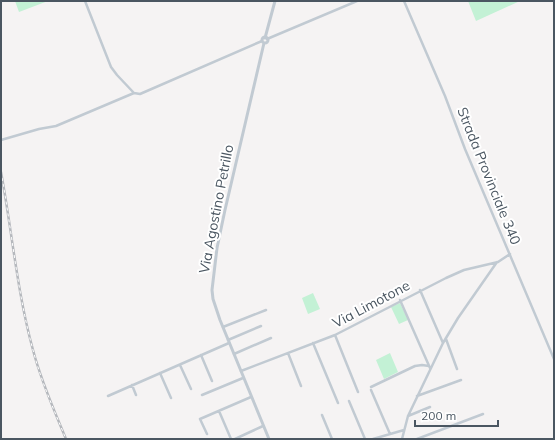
<svg xmlns="http://www.w3.org/2000/svg" width="555" height="440" viewBox="0 0 555 440" font-family="Mulish,sans-serif">
<rect width="100%" height="100%" fill="#f5f3f3"/>
<!-- green -->
<path fill="#c3f1d5" d="M15,1H48L19,12Z
M468,1H520L476,21Z
M313,293L320,309L308,314L302,298Z
M400,303L408,320L399,324L391,307Z
M390,353L398,372L384,379L376,360Z"/>
<g fill="none" stroke-linecap="round" stroke-linejoin="round">
<!-- minor -->
<path stroke="#c1cad2" stroke-width="2.5" d="M85,1L111,67L117,75L134,93
M404,1L445,96L465,149L554,359
M267,39L357,1
M1,140L39,129L56,126L134,93L140,94L262,41
M420,290L443,343
M400,300L430,368
M223,327L266,310
M335,335L358,392
M446,339L457,369
M228,340L261,326
M313,343L338,403
M288,353L301,386
M234,354L271,338
M201,355L212,381
M180,365L191,389
M241,371L335,335L446,278L464,270L498,262L510,254
M160,373L171,398
M132,385L136,395
M371,387L415,366L422,365L429,366
M371,390L390,434
M202,395L243,378
M108,396L229,343
M417,396L461,380
M349,401L365,439
M219,411L231,439
M322,415L332,439
M408,416L430,407
M207,434L200,419L251,397
M235,439L263,426
M373,439L404,430
M402,439L408,416L443,343L458,318L497,262
M417,439L483,414"/>
<!-- tertiary -->
<path stroke="#c1cad2" stroke-width="3" d="M262 40a3 3 0 1 1 6 0a3 3 0 1 1-6 0Z
M265,38L275,1
M264,43L225,210L217,248L212,290L213,299L220,320L269,439"/>
<!-- rail casing -->
<g stroke="#b5b8bd" stroke-width="2.5">
<path id="rail" d="M1,172C12,231 17,292 33,350C41,381 54,410 66,439"/>
</g>
<!-- rail -->
<use href="#rail" stroke="#fff" stroke-width="1" stroke-dasharray="3" stroke-linecap="butt"/>
</g>
<g text-anchor="middle" stroke-width="4" stroke-linejoin="round" paint-order="stroke">
<!-- street labels -->
<g font-size="14" fill="#4a5661" stroke="#fff">
<text transform="translate(489 176) rotate(68)" y="5">Strada Provinciale 340</text>
<text transform="translate(216 209) rotate(-79)" y="5">Via Agostino Petrillo</text>
<text transform="translate(371 304) rotate(-28)" y="5">Via Limotone</text>
</g>
</g>
<!-- border -->
<rect width="555" height="440" fill="none" stroke="#4a5661" stroke-width="4"/>
<!-- scale -->
<path d="M415 420v6h83v-6" fill="none" stroke="#4a5661" stroke-width="2"/>
<text x="421" y="420" font-size="12" fill="#4a5661" stroke="#ffffff" stroke-width="3" paint-order="stroke">200 m</text>
</svg>
